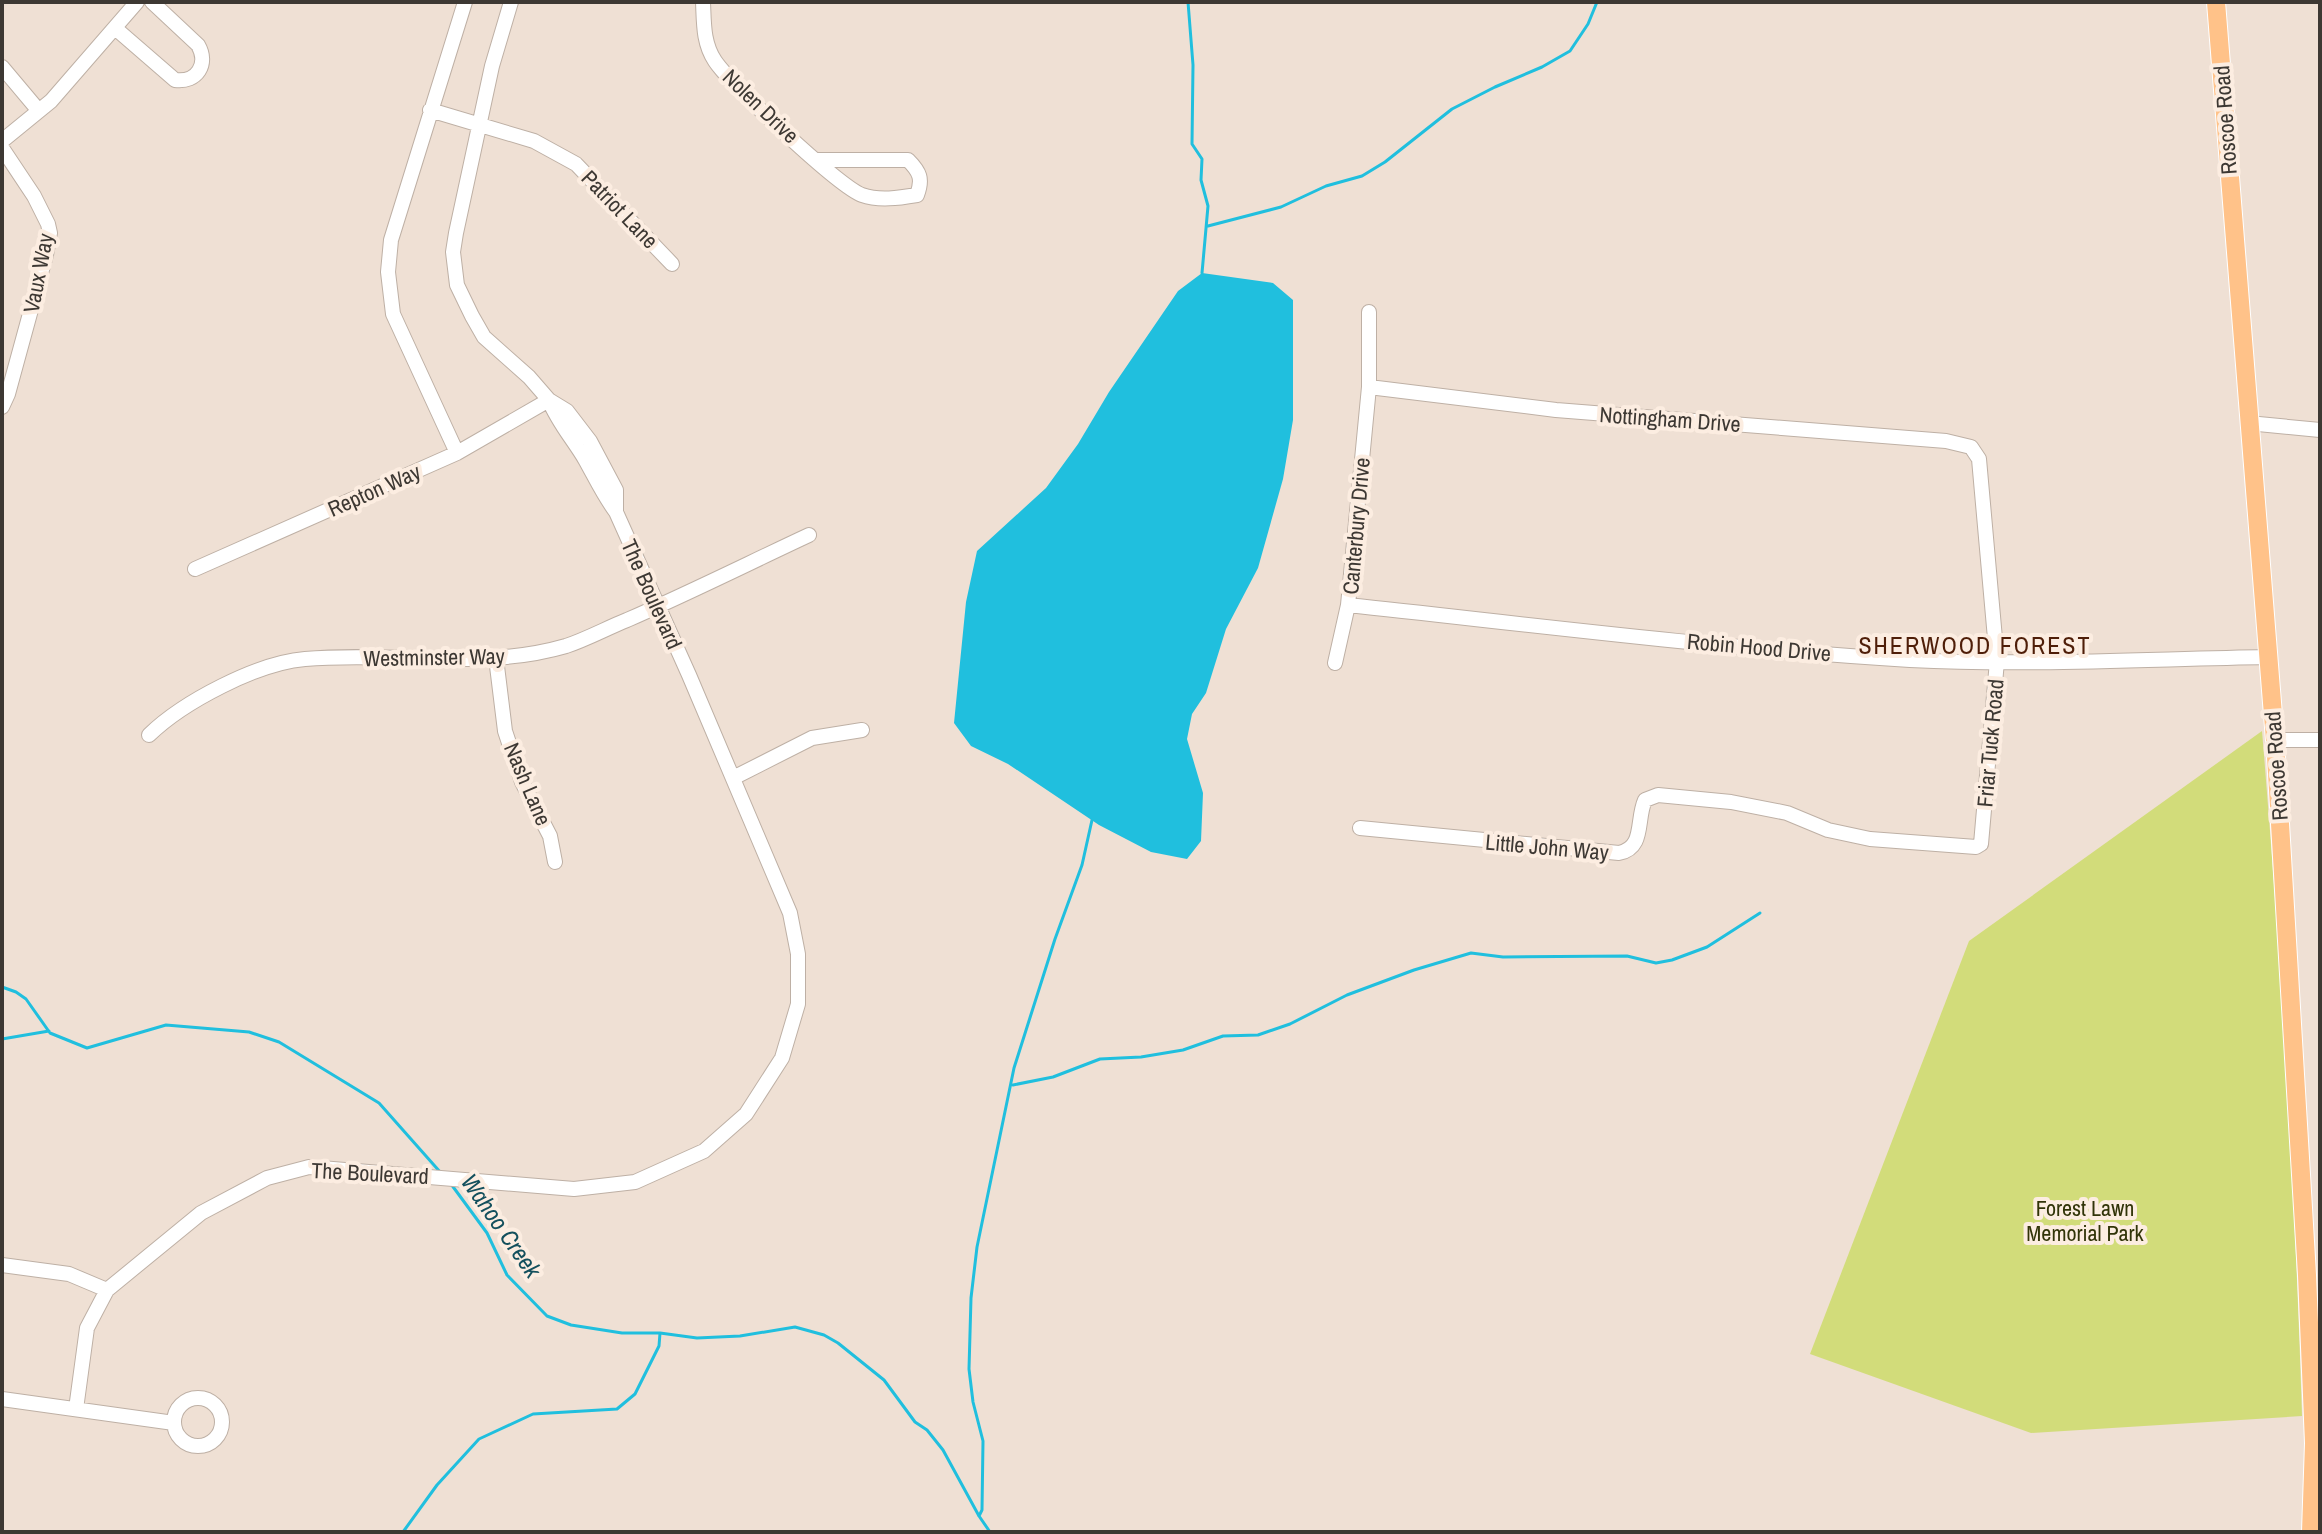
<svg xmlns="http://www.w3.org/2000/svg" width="2322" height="1534" viewBox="0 0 2322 1534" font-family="'Archivo Narrow',sans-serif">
<rect width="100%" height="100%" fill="#efe0d4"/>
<!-- green -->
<path fill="#d2dc7a" d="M2262,731C2281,959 2295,1187 2302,1416L2031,1433L1810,1354L1969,941Z"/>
<!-- water -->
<path fill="#20bfde" d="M1202,273L1273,283L1293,300V420L1283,479L1258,568L1226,629L1206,693L1192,714L1187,739L1203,793L1201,841L1187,859L1151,852L1099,825L1008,764L971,746L954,723L966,602L977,551L1046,488L1078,444L1109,392L1178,291Z"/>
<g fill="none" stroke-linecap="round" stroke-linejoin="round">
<!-- stream -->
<path stroke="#20bfde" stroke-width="3" d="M1188,2L1193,65L1192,144L1202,159L1201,180L1208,206L1202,273
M1208,226L1281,207L1326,186L1362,176L1385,162L1452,109L1495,87L1542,67L1570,51L1588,24L1597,2
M2,987L16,992L26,999L50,1033L87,1048L166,1025L249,1032L279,1042L379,1103L441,1173
M2,1039L49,1031
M1013,1085L1053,1077L1100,1059L1141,1057L1183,1050L1223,1036L1258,1035L1290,1024L1347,995L1414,970L1471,953L1503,957L1627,956L1656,963L1672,960L1707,947L1760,913
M451,1184L487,1233L507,1275L547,1316L571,1325L622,1333H660L697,1338L740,1336L795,1327L824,1335L838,1343L884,1380L915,1422L927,1430L943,1450L979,1516L990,1532
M979,1516L982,1510L983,1441L973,1402L969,1369L971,1298L977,1247L1014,1068L1055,939L1082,865L1092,820
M403,1532L437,1485L479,1439L533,1414L617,1409L635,1394L659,1346L660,1333"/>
<!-- minor casing -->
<g stroke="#beb0a5" stroke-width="16">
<path id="minor" d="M511,2L492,66L456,233L453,252L457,285L472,316L484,337L529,377L549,400L567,411L590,441L616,490V512
M703,2C704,23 703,43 715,61C731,85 838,186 862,195C879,201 899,198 917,195C923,179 920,172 908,160H817
M115,28L175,80C197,83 209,64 198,45L152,2
M2,67L39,111
M430,110L534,141L576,164L672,264
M2,141L51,101L137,2
M2,148L34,196L48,224L50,233L46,255L8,394L2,407
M2248,423L2320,430
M457,453L393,314L388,272L391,240L465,2
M195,569L457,453L549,400
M1348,605C1535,625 1722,649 1910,660C2028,666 2149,659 2268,657
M496,658L505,731L522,782L550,836L555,862
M1335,663L1348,605L1369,387V312
M149,735C183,702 257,663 305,659C393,651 480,671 566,646C587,639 607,628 627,620C689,593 749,563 809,535
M2275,740H2320
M733,778L812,738L862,730
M1360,828L1619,853C1645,848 1636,820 1645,800L1658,795L1731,802L1787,813L1828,830L1870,839L1976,847L1981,844L1997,661L1979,459L1971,447L1946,441L1556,410L1369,387
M2,1265L69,1274L107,1290
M174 1422a24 24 0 1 1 48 0a24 24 0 1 1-48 0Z
M2,1399L174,1423
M76,1409L87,1328L107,1290L201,1213L267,1178L309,1167L574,1189L635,1182L704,1151L746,1114L782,1058L798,1004V954L790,913L689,675L616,512C604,496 596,479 586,461C574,440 558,423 549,400"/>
</g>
<!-- major casing -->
<g stroke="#fff" stroke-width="20">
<path id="major" d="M2216,2L2275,740L2307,1275L2314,1443L2311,1532"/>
</g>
<!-- minor -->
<use href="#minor" stroke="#fff" stroke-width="14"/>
<!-- major -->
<use href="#major" stroke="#ffc289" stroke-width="18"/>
</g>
<g text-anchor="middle" stroke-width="8" stroke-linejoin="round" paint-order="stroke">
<!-- street labels -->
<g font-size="22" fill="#3d3833" stroke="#fcede1">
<text transform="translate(761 106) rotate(44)" y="8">Nolen Drive</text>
<text transform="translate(2225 120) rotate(-94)" y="8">Roscoe Road</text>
<text transform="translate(620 209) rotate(46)" y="8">Patriot Lane</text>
<text transform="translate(38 273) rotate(-79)" y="8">Vaux Way</text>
<text transform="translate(1670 419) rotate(4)" y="8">Nottingham Drive</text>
<text transform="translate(374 490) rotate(-24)" y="8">Repton Way</text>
<text transform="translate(1356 526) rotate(-85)" y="8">Canterbury Drive</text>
<text transform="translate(652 594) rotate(66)" y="8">The Boulevard</text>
<text transform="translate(1759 647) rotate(5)" y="8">Robin Hood Drive</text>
<text transform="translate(434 657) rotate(-1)" y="8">Westminster Way</text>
<text transform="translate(1990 743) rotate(-85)" y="8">Friar Tuck Road</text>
<text transform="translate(2276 766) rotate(-94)" y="8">Roscoe Road</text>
<text transform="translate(528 784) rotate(67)" y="8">Nash Lane</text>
<text transform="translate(1547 847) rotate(5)" y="8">Little John Way</text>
<text transform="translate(370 1173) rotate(3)" y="8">The Boulevard</text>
</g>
<!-- park labels -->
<g font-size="22" fill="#313408" stroke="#fcede1">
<text x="2085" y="1216">Forest Lawn<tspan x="2085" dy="25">Memorial Park</tspan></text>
</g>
<!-- neighbourhood labels -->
<g font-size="24" letter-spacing="2" fill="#4f1e08" stroke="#fcede1">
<text x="1975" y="654">SHERWOOD FOREST</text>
</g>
<!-- water labels -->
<g font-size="24" font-style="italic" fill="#14505d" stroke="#fcede1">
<text transform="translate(501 1226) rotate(55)" y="8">Wahoo Creek</text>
</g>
</g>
<!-- border -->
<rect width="2322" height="1534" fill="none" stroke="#3d3833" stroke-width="8"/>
</svg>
